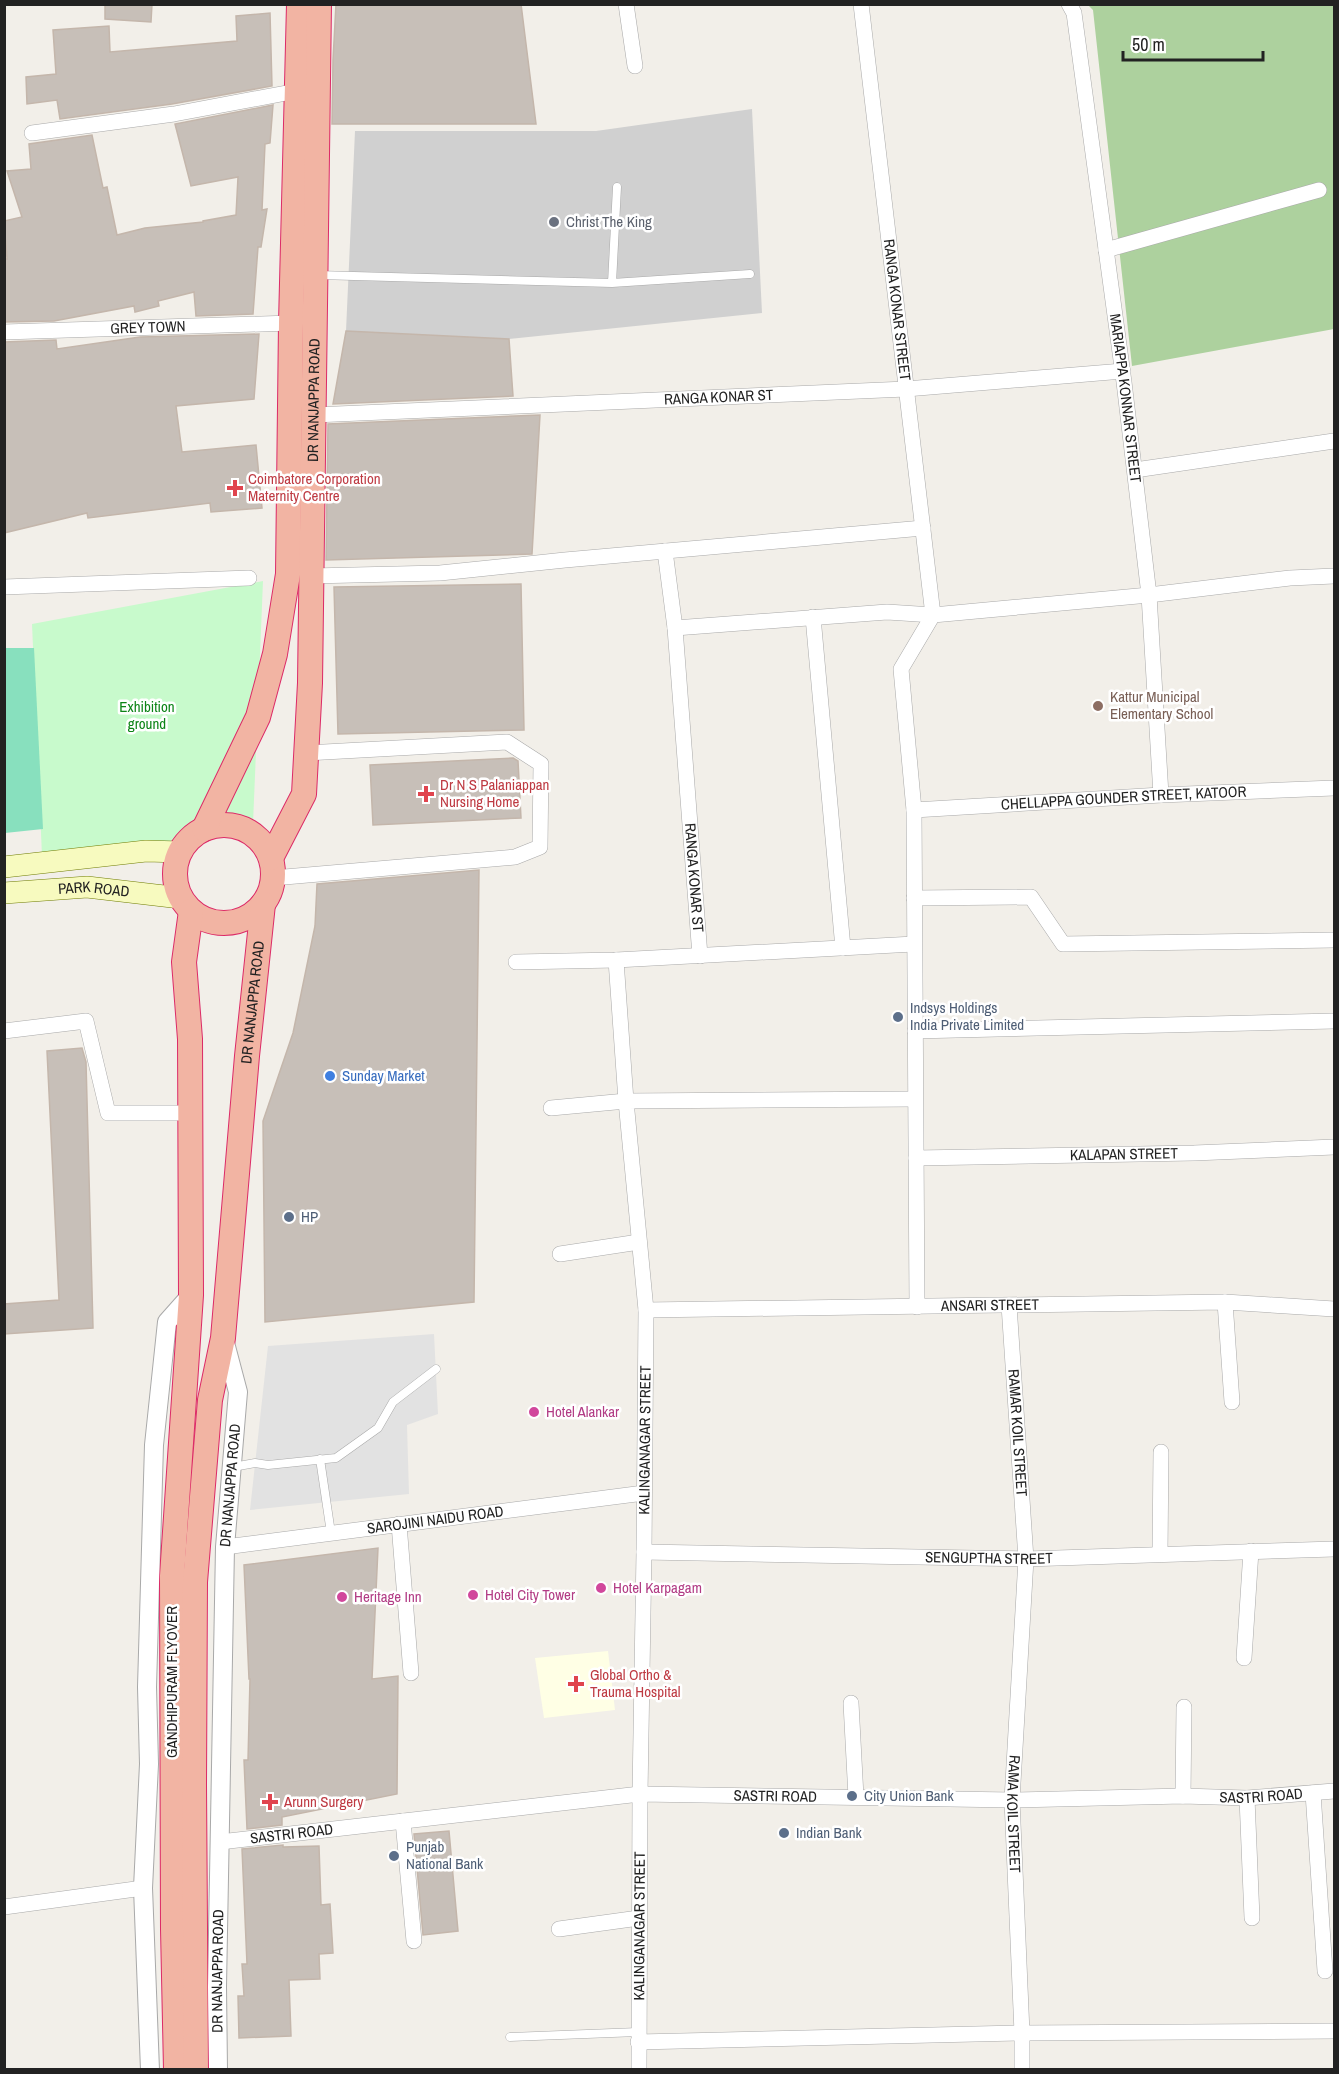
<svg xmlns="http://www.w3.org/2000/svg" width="1339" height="2074" viewBox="0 0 1339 2074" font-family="'Archivo Narrow',sans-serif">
<rect width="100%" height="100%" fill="#f2efe9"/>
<!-- education -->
<path fill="#ffffe5" d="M608,1651L615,1710L544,1718L535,1658Z"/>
<!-- religious -->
<path fill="#d0d0d0" d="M752,109L762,313L509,339L346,331L355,131H596Z"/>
<!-- forest -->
<path fill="#add19e" d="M1088,5H1334V329L1132,366L1093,10Z"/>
<!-- park -->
<path fill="#c8facc" d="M263,581L253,824L218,838L42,856L32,624Z"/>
<!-- pitch -->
<path fill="#88e0be" d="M5,648H34L43,829L5,833Z"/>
<!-- parking -->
<path fill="#e2e2e2" d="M434,1334L438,1414L407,1425L409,1494L250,1510L268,1346Z"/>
<!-- building -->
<path fill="#c7bfb8" stroke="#c4b6ab" stroke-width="1.5" d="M105,4H152L151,22L105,19Z
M336,4H521L536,124H332L333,60Z
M270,13L272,86L172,104L60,119L57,100L27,104L26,77L56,74L53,30L109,26L110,52L237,41L236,16Z
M273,105L270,143L265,144L262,210L267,209L261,247H258L253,314L196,316L194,292L158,301L159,306L135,312L134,306L54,321L4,322V259H7L4,221L22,217L7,171L31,169L29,144L92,135L103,188L107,187L117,235L145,228L203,222V221L236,215L238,177L191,186L175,124Z
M346,331L509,339L513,396L333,404Z
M259,334L254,399L176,406L182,452L256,445L262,508L211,512L210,503L88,518L87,513L4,533V342L56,340L57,349L140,337Z
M540,415L532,554L326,560L328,424Z
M521,584L524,730L338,734L334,587Z
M513,758L518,761L521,818L373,825L370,765Z
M479,870L474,1302L265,1322L263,1121L293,1033L315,926L317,884Z
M82,1048L86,1062L93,1328L4,1334V1304L59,1300L47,1051Z
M378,1548L372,1679L398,1676L397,1794L282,1817V1825L247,1829L244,1760H248L250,1679H249L244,1565Z
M449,1831L458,1931L423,1935L414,1834Z
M283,1845V1847L319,1846L321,1905L330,1904L333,1953L319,1954L320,1979L289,1980L291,2036L239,2038L238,1996H244L242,1964H247L242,1849Z"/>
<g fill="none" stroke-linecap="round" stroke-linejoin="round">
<!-- service casing -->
<g stroke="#a9a9a9" stroke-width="9">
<path id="service" d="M317,275L612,283L750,274
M612,283L617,187
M320,1459L331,1533
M233,1467L255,1463L268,1465L336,1458L378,1428L393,1402L436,1369
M510,2037L638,2032"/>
</g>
<!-- minor casing -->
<g stroke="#a9a9a9" stroke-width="16">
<g id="minor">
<path d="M626,4L635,66"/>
<path id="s1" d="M861,4L933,615"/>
<path id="s2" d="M1069,4L1074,13L1124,382L1149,595L1161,795"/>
<path d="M32,133L174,114L297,91"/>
<path d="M1106,250L1319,190"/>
<path id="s3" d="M4,332L291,323"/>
<path id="s4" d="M314,415L906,389L1123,371"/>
<path d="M1135,470L1334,441"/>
<path id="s5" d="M665,551L675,628L700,956"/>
<path d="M311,576L440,573L565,560L923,528"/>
<path d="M4,587L249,578"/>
<path d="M813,617L843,948"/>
<path d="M675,628L887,612L933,615L1149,595L1290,578L1334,576"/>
<path id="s6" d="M914,810L1161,795L1334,788"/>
<path d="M273,878L515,857L540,847L541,764L507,742L306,753"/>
<path d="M914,898L1031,897L1063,944L1334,940"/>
<path d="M516,962L616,960L914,944"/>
<path d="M4,1031L86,1021L108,1113H189"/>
<path d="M915,1031L1334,1021"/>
<path d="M551,1108L626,1101L616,960"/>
<path id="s7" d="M916,1158L1194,1153L1334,1147"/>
<path d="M560,1254L639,1242"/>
<path d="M1225,1302L1232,1402"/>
<path id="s8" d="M1009,1305L1026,1559L1012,1800L1022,2033V2070"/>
<path d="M917,1307L914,810L901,669L933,615"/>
<path id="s9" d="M646,1310L1225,1302L1334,1309"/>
<path d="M399,1524L411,1673"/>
<path id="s10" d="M225,1547L644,1493"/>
<path id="s11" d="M644,1552L1026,1559L1334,1549"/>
<path d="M1160,1554L1161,1452"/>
<path d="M1244,1658L1251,1551"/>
<path d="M851,1703L856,1797"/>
<path d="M1313,1793L1325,1971"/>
<path d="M1183,1796L1184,1707"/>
<path d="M1247,1798L1252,1918"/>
<path d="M403,1821L414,1941"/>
<path id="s12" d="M220,1842L640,1794L1012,1800L1183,1796L1247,1798L1334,1791"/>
<path d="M4,1907L143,1888"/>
<path d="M559,1929L639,1918"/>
<path d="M638,2042L1022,2033L1334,2031"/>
<path id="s13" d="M639,2070L640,1794L644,1552L646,1310L626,1101L915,1099"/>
</g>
</g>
<!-- tertiary casing -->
<g stroke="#a9a9a9" stroke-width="20">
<g id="tertiary">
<path d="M150,2070L143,1888L149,1764L147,1687L154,1445L167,1322L191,1295"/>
<path id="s14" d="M218,2070L217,1987L225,1547L238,1392L224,1339"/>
</g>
</g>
<!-- secondary casing -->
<g stroke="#707d05" stroke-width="22">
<g id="secondary">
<path d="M4,867L146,851L181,852"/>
<path id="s15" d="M4,893L87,887L181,898"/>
</g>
</g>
<!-- trunk casing -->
<g stroke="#dc2a67" stroke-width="26">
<g id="trunk">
<circle cx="224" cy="874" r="49"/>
<path d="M204,829L258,717L275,654L288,574L291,323L299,4"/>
<path id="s16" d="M271,858L304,794L310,683L319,4"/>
<path d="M176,2070L173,1929L172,1576L191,1295L190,1039L184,962L191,911"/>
<path id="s17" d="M196,2070L194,1785L195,1582L210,1400L223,1338L247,1056L263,904"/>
</g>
</g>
<!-- service -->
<use href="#service" stroke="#fff" stroke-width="8"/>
<!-- minor -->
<use href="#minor" stroke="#fff" stroke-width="15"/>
<!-- tertiary -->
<use href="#tertiary" stroke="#fff" stroke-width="18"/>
<!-- secondary -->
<use href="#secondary" stroke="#f7fabf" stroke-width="21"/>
<!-- trunk -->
<use href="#trunk" stroke="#f2b4a3" stroke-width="24"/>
</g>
<!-- markers -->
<circle fill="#6b7280" stroke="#fff" stroke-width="2" cx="554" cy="222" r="6"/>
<g fill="#e0444e" stroke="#fff" stroke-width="2">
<path d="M232 479h6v6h6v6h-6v6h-6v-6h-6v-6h6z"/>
<path d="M423 785h6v6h6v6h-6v6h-6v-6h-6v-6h6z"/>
<path d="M573 1675h6v6h6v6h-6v6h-6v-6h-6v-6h6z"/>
<path d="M267 1793h6v6h6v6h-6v6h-6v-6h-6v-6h6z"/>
</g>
<circle fill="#8d6e63" stroke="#fff" stroke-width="2" cx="1098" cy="706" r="6"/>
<g fill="#5c6f8a" stroke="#fff" stroke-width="2">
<circle cx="898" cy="1017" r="6"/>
<circle cx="289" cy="1217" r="6"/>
<circle cx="852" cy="1796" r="6"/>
<circle cx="784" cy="1833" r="6"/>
<circle cx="394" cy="1856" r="6"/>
</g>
<circle fill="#3f7fe0" stroke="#fff" stroke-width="2" cx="330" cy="1076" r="6"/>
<g fill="#d1479c" stroke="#fff" stroke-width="2">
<circle cx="534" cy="1412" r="6"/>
<circle cx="601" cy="1588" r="6"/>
<circle cx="473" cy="1595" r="6"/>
<circle cx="342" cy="1597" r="6"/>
</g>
<g text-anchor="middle" stroke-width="5" stroke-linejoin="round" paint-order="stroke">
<!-- worship labels -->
<g font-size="15" fill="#5b616d" stroke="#fff" text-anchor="start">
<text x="566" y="227">Christ The King</text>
</g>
<!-- street labels -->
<g font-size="15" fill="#222" stroke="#fff">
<text dy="5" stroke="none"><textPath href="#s1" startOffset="308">RANGA KONAR STREET</textPath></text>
<text dy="5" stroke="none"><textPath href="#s3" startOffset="144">GREY TOWN</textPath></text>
<text dy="5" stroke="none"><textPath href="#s4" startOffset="405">RANGA KONAR ST</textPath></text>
<text dy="5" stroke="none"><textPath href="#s2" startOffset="399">MARIAPPA KONNAR STREET</textPath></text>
<text dy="5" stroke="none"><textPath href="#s16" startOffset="466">DR NANJAPPA ROAD</textPath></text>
<text dy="5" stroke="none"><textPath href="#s6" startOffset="210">CHELLAPPA GOUNDER STREET, KATOOR</textPath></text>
<text dy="5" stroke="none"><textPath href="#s5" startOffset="328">RANGA KONAR ST</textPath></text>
<text dy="5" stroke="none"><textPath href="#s15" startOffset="90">PARK ROAD</textPath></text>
<text dy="5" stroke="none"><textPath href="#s17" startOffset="1071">DR NANJAPPA ROAD</textPath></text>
<text dy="5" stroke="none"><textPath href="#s7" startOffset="208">KALAPAN STREET</textPath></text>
<text dy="5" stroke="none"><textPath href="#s9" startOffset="344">ANSARI STREET</textPath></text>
<text dy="5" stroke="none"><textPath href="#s8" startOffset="128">RAMAR KOIL STREET</textPath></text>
<text dy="5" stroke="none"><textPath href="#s13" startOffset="630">KALINGANAGAR STREET</textPath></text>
<text dy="5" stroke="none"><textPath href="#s14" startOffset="585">DR NANJAPPA ROAD</textPath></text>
<text dy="5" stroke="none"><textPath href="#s10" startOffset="212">SAROJINI NAIDU ROAD</textPath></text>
<text dy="5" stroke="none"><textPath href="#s11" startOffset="345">SENGUPTHA STREET</textPath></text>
<text transform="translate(172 1682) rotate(-90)" y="5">GANDHIPURAM FLYOVER</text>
<text dy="5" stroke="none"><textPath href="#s12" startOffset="1044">SASTRI ROAD</textPath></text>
<text dy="5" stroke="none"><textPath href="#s12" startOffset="558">SASTRI ROAD</textPath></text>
<text dy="5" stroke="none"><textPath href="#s8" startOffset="510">RAMA KOIL STREET</textPath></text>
<text dy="5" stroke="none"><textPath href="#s12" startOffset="72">SASTRI ROAD</textPath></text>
<text dy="5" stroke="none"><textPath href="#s13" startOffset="144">KALINGANAGAR STREET</textPath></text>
<text dy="5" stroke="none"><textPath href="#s14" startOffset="99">DR NANJAPPA ROAD</textPath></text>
</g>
<!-- health labels -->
<g font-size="15" fill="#be3a42" stroke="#fff" text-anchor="start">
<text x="248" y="484">Coimbatore Corporation<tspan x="248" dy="17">Maternity Centre</tspan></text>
<text x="440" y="790">Dr N S Palaniappan<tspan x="440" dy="17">Nursing Home</tspan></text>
<text x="590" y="1680">Global Ortho &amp;<tspan x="590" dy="17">Trauma Hospital</tspan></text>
<text x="284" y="1807">Arunn Surgery</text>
</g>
<!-- education labels -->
<g font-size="15" fill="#785e54" stroke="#fff" text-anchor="start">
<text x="1110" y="702">Kattur Municipal<tspan x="1110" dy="17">Elementary School</tspan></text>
</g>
<!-- park labels -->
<g font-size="15" fill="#0c8416" stroke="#fff">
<text x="147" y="712">Exhibition<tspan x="147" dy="17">ground</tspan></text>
</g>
<!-- service labels -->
<g font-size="15" fill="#4e5e75" stroke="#fff" text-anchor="start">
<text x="910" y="1013">Indsys Holdings<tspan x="910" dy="17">India Private Limited</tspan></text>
<text x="301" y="1222">HP</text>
<text x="864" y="1801">City Union Bank</text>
<text x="796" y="1838">Indian Bank</text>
<text x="406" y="1852">Punjab<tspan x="406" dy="17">National Bank</tspan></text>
</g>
<!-- shop labels -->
<g font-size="15" fill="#366cbe" stroke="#fff" text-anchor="start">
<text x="342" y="1081">Sunday Market</text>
</g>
<!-- hotel labels -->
<g font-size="15" fill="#b23c85" stroke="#fff" text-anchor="start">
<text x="546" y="1417">Hotel Alankar</text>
<text x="613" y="1593">Hotel Karpagam</text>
<text x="485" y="1600">Hotel City Tower</text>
<text x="354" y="1602">Heritage Inn</text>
</g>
</g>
<!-- border -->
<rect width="1339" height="2074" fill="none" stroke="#222222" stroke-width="12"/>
<!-- scale -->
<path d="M1123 51v9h140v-9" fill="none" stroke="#222222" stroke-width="3"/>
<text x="1132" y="51" font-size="18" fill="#222222" stroke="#ffffff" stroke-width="4.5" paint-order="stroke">50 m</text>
</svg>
